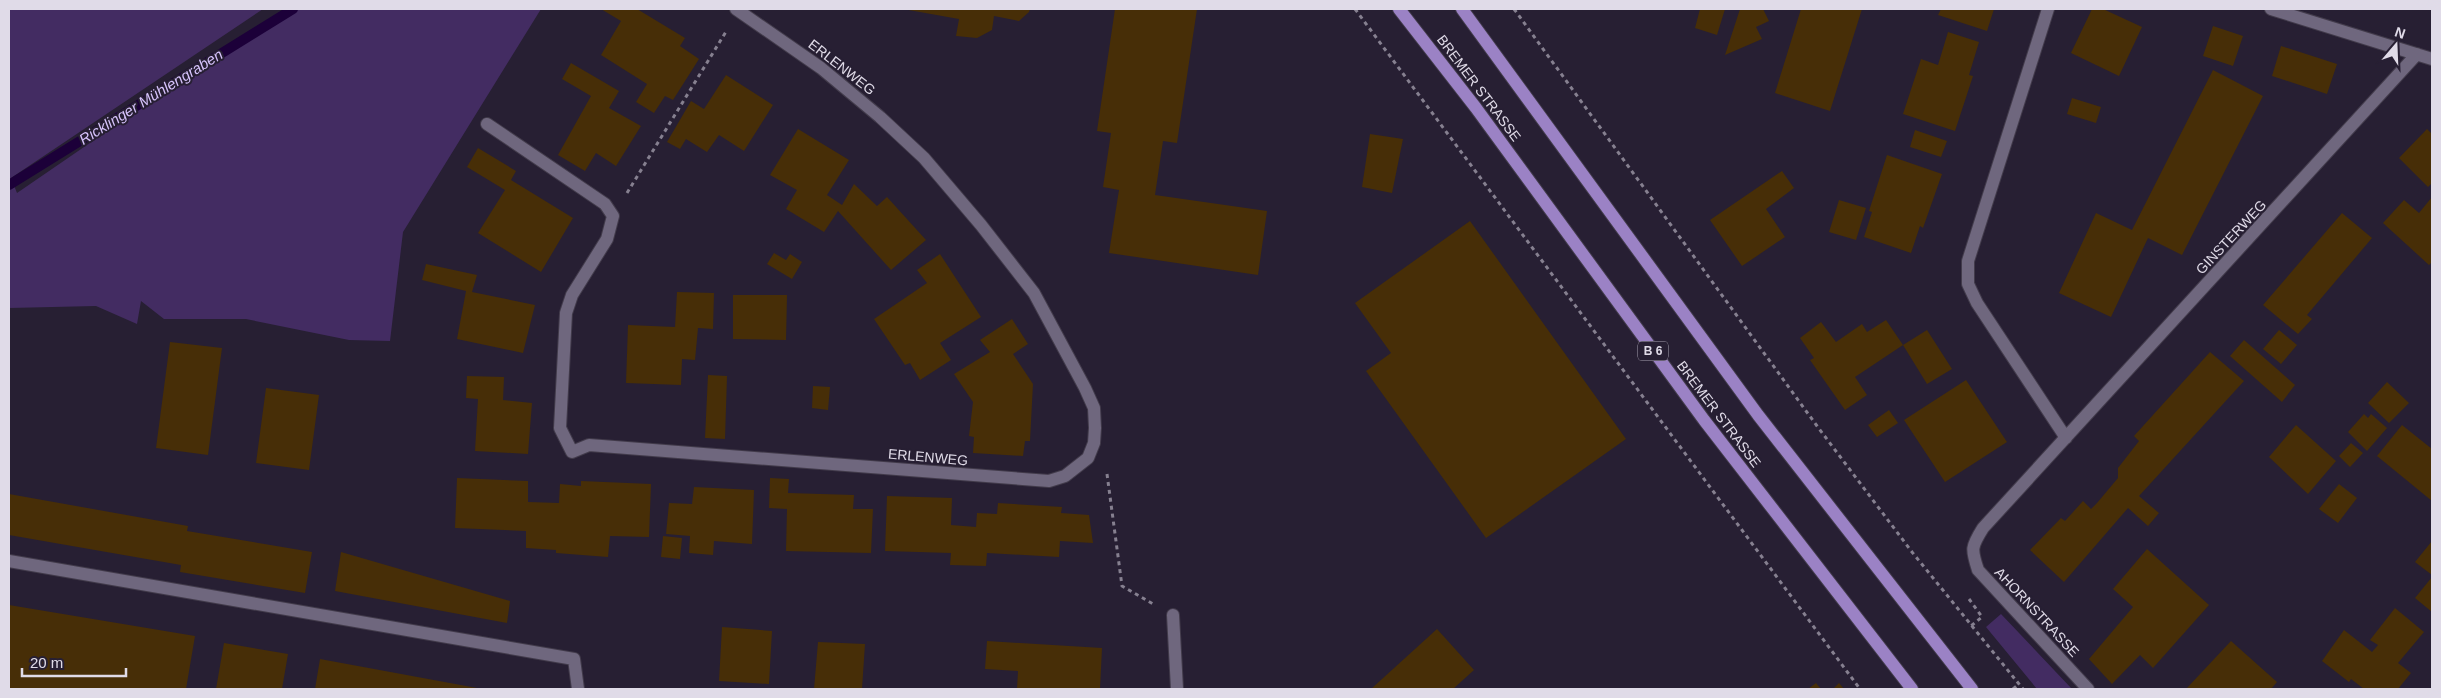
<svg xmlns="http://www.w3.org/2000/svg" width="2441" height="698" viewBox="0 0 2441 698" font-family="Helvetica,sans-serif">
<rect width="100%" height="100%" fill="#271f33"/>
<!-- green -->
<path fill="#432c62" d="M9,9H263L11,178L17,193L285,9H541L403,232L390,341L349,340L246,319H164L141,301L137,324L96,306L9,308Z
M2001,614L2072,689H2037L1986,627Z"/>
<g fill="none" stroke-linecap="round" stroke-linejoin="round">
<!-- stream -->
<path stroke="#1c0039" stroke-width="10" d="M9,185L293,9"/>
</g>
<!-- building -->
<path fill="#472e07" d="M601,9H637L685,38L680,46L699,59L673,100L665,96L654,113L636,102L647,84L601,55L621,21Z
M903,9H1030L1029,12L1019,21L994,16L992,30L977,38L956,36L959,19Z
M1115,9H1197L1177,143L1163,141L1155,195L1267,211L1258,275L1109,253L1119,190L1103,187L1111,133L1097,131Z
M1700,9H1725L1717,35L1695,28Z
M1740,9H1763L1769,21L1756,27L1762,39L1725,55Z
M1801,9H1862L1830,111L1775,93Z
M1941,9H1994L1987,31L1938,15Z
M2092,9H2103L2142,27L2119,76L2071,53Z
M2213,26L2243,36L2233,66L2203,56Z
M1948,32L1979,42L1969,75L1973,76L1955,131L1903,114L1921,59L1938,65Z
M2281,46L2337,64L2327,94L2272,76Z
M571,63L619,91L609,108L641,126L616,166L596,153L585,171L558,155L591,96L562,79Z
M2213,70L2263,96L2182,255L2148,238L2111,317L2059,293L2096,213L2132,230Z
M726,75L773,105L744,151L719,135L707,152L686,139L680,149L667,142L691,101L704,109Z
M2072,98L2101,107L2096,123L2067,114Z
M798,129L849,160L827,195L842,205L854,184L877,206L887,197L926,240L891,270L838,211L824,232L786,209L797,190L770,175Z
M2427,129L2432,134V183L2428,187L2399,158Z
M1915,130L1947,141L1941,157L1910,147Z
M1370,134L1403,139L1392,193L1362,187Z
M478,148L516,171L511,180L573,218L541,272L478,233L505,190L467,167Z
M1887,155L1942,174L1923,228L1920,226L1911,253L1864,237L1872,212L1869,211Z
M1782,171L1794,188L1766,209L1785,237L1742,266L1710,220Z
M2432,197V262L2429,265L2383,223L2404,200L2419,213Z
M1839,200L1866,208L1856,240L1829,232Z
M2342,213L2372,238L2307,315L2312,319L2298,334L2263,305Z
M1470,221L1626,439L1486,538L1366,371L1391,353L1355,303Z
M774,253L786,260L790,254L802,262L792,279L767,264Z
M940,254L981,317L940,343L951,360L920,380L910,363L905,365L874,319L927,283L917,270Z
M426,264L477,275L472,292L535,305L523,353L457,339L466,291L422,280Z
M677,292L714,293L713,329L698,328L695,360L682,359L681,385L626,383L628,325L675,327Z
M733,295H787L786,340L733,339Z
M1012,319L1028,344L1013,354L1033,384L1030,441H1025L1023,456L973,453L974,437L969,436L973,402L954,374L990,352L980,340Z
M1886,320L1903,345L1855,377L1867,395L1845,410L1810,360L1814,358L1800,338L1821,322L1836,342L1862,324L1867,332Z
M1927,330L1952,369L1927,384L1903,345Z
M2279,330L2297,345L2281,364L2263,349Z
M2244,340L2295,385L2282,402L2230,356Z
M170,342L222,348L208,455L156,448Z
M2210,352L2244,381L2139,496L2159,513L2148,526L2128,508L2064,582L2030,550L2061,518L2065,521L2083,501L2091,509L2097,503L2118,478V468L2139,441L2134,436Z
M708,375L727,376L725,439L705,438Z
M467,376L504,377L503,400L532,403L528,454L475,451L478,399L466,398Z
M1966,380L2007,442L1945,482L1904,420Z
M2387,382L2409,403L2389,423L2368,403Z
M813,386L830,387L828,410L812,408Z
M266,388L319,395L309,470L256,463Z
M1889,410L1898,423L1877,437L1868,425Z
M2364,414L2368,418L2371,414L2387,428L2367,451L2348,432Z
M2296,425L2336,461L2308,494L2269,457Z
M2402,425L2432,449V501L2377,456Z
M2351,443L2363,453L2350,467L2339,456Z
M457,478L528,481V502L559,503L560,484L581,486V481L651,484L649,537L610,536L608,557L556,553V550L526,548V531L455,528Z
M770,478L789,479L788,493L854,495L853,509H873L871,553L786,551L787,509L769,508Z
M2339,484L2357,498L2338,523L2319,509Z
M694,487L754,490L752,544L714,541L713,555L689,553L690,536L666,534L669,503L692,504Z
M9,494L188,526L187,531L312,552L305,593L180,572L181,565L9,535Z
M887,496L952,498L951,525L976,527L977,513L997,514L998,503L1062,507L1061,513L1089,515L1093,543L1060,541L1059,557L987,553L986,566L950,565L951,553L885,551Z
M663,536L682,538L680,559L661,557Z
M2432,541V575L2415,562Z
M2147,549L2209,605L2153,668L2140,655L2112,684L2089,659L2133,607L2113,589Z
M341,552L510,601L507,623L335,591Z
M2432,577V612L2415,598Z
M9,605L195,636L186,689H9Z
M2395,608L2424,632L2398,663L2411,673L2398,689H2364L2351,679L2349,682L2322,661L2344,630L2372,652L2378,645L2370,640Z
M722,627L772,631L769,684L719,681Z
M1437,629L1474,670L1453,689H1371Z
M987,641L1102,648L1100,689H1017L1018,671L985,669Z
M2231,641L2277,682L2271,689H2186Z
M818,642L865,644L862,689H814Z
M224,643L288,654L282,689H216Z
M320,659L477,688V689H315Z
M1816,683L1821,689H1808Z
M1839,683L1844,689H1833Z"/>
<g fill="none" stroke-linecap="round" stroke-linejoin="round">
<!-- lane casing -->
<g stroke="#423b4b" stroke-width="14">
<path id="lane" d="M9,561L574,659L578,689"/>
</g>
<!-- street casing -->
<g stroke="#423b4b" stroke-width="14">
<path id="street" d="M2048,9L1968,261V284L1977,303L2066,438
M2271,9L2432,59
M487,124L605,204L613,216L607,239L572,295L566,313L560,428L572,452L589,445L1049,481L1065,476L1088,458L1094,443L1095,428L1094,408L1085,388L1034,293L981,225L924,158L880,117L821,68L736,9
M1173,615L1177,689
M2088,689L1978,570C1971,549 1971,547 1983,528L2417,54"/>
</g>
<!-- primary casing -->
<g stroke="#423b4b" stroke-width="14">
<path id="primary" d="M1399,9L1476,108L1704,420L1912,689
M1462,9L1758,415L1972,689"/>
</g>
<!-- path -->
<path stroke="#868090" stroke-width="3" stroke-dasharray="4 4" stroke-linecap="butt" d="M1355,9L1860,689
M1514,9L1817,426L1912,552L2023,689
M627,193L727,30
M1107,474L1122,586L1153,604
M1969,599L1982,617L1971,626
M2013,689L2019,684"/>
<!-- lane -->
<use href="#lane" stroke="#6f677e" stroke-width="12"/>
<!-- street -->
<use href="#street" stroke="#6f677e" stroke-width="12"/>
<!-- primary -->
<use href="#primary" stroke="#9b82c5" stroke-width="12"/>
</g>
<g text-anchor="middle" stroke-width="4" stroke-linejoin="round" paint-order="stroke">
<!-- shield labels -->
<rect fill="#271f33" stroke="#a8a3b2" stroke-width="1" x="1638" y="341.5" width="30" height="19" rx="4"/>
<g font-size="12" font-weight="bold" fill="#e0dbe8">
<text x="1653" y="355">B 6</text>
</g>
<!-- street labels -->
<g font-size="14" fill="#e0dbe8" stroke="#271f33">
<text transform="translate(842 67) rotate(38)" y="5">ERLENWEG</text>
<text transform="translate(1479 88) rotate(53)" y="5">BREMER STRASSE</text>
<text transform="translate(2231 237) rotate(-47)" y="5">GINSTERWEG</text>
<text transform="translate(1719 414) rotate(53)" y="5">BREMER STRASSE</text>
<text transform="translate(928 457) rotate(5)" y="5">ERLENWEG</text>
<text transform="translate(2037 612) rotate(47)" y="5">AHORNSTRASSE</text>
</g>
<!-- water labels -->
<g font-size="15" font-style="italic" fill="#d7c3fc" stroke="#271f33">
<text transform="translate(151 97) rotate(-32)" y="5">Ricklinger Mühlengraben</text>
</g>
</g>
<!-- border -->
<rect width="2441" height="698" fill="none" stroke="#e0dbe8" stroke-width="20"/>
<!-- north arrow -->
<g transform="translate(2396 45) rotate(19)" stroke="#271f33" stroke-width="4" paint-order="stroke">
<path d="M0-4L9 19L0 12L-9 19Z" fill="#e0dbe8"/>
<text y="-8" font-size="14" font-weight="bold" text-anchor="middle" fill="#e0dbe8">N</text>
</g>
<!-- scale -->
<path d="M22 668v8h104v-8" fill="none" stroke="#e0dbe8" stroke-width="2.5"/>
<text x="30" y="668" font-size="15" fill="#e0dbe8" stroke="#271f33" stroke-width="4" paint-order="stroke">20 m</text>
</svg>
